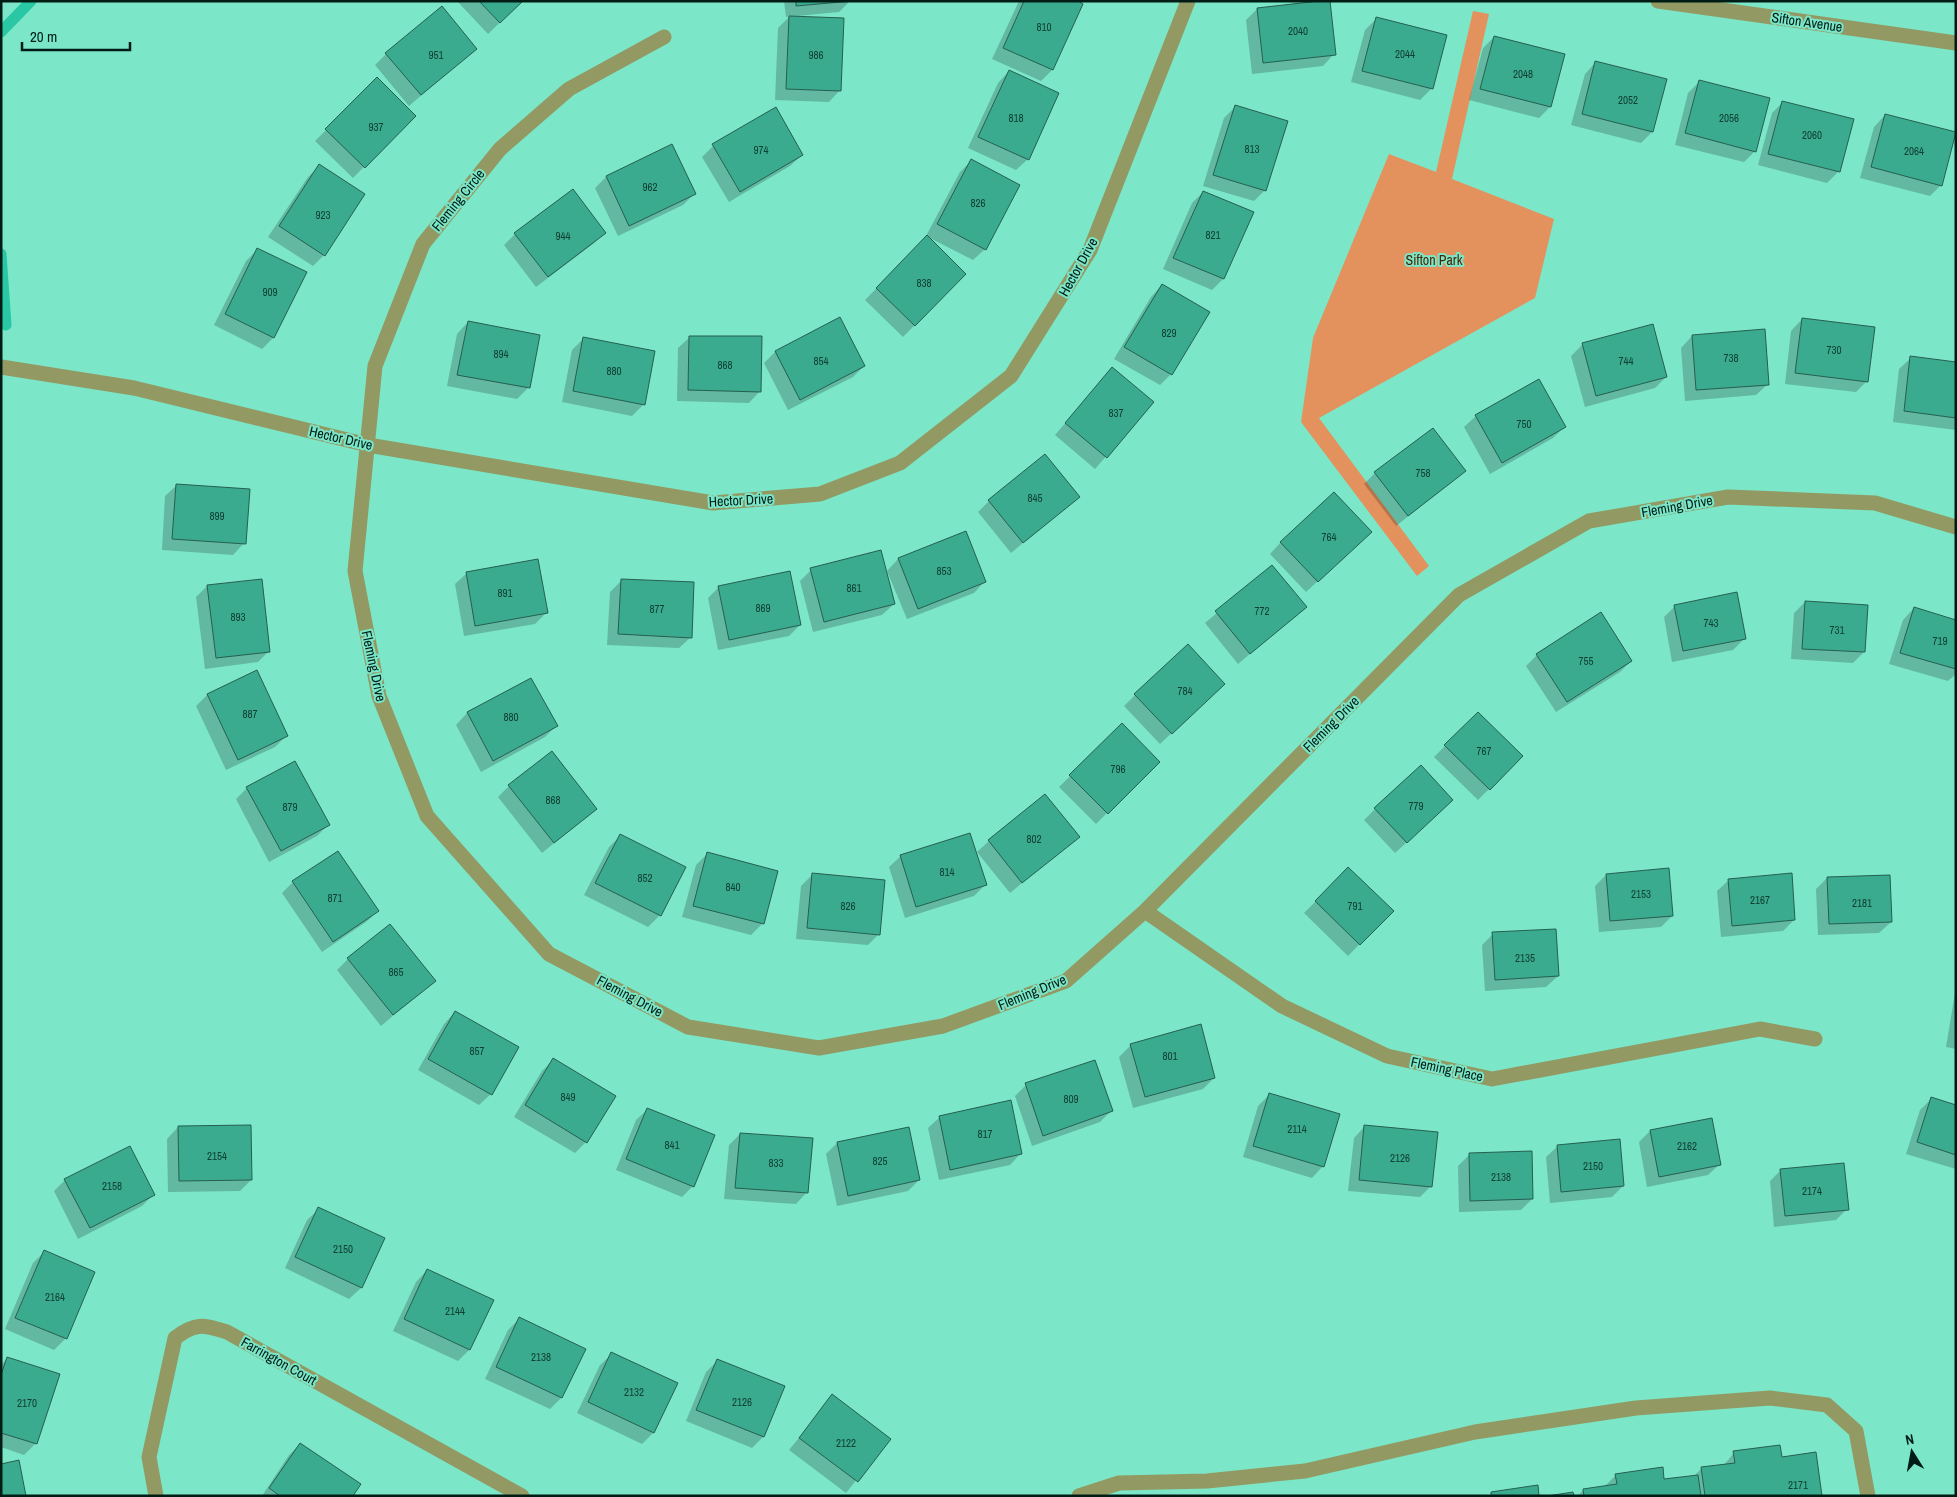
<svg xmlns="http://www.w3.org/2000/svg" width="1957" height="1497" viewBox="0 0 1957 1497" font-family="'Archivo Narrow',sans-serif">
<rect width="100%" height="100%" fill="#7be6c8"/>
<!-- green -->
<path fill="#e3925d" d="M1473,11L1489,14L1452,179L1554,219L1535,298L1319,418L1429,566L1417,576L1301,422L1313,338L1389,154L1436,172Z"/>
<!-- shadow -->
<path fill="#0003" d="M457,1H522L488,34Z
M784,1H850L839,12L797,16L840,90L829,102L775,100L778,28L790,16L786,17Z
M1019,1H1075L1052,70L1041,81L992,59Z
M1257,9L1334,54L1323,66L1252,74L1246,20Z
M1376,19L1432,88L1420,100L1351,82L1365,30Z
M1494,37L1550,107L1539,118L1469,100L1483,48Z
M476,48L409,106L375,65L386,54Z
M1596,62L1665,80L1652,132L1641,143L1571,125L1585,74Z
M1009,71L1028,159L1016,170L968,148L998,83Z
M377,79L414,116L353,178L315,141Z
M1699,82L1755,151L1744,162L1675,145L1688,93Z
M1783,102L1839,171L1827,183L1758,165L1772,113Z
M1236,106L1265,190L1254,201L1203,186L1224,118Z
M775,109L802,155L790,166L729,202L702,157L713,146Z
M1885,115L1941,185L1930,196L1860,178L1874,127Z
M971,161L985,249L973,260L926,236L960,172Z
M319,166L324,255L313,266L268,237L308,177Z
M606,177L694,194L683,205L618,236L595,188Z
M1203,192L1252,213L1223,279L1212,290L1163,269L1192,203Z
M605,232L593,244L536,287L504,245L515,234Z
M927,237L965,274L903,337L865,300Z
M257,250L305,273L273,338L262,349L214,325L246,261Z
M1162,285L1171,374L1160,385L1114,359L1151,297Z
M840,319L864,366L853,377L788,410L764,363L775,352Z
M1802,319L1867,381L1856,392L1785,384L1791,331Z
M468,322L538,336L528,388L517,399L447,386L457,334Z
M1692,336L1768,384L1756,395L1685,401L1681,348Z
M690,337L760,391L749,403L677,401L678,348Z
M583,339L644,404L632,416L562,402L572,350Z
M1583,344L1666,377L1655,388L1585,407L1571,356Z
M1911,358L1956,363V430L1893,422L1899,369Z
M1112,369L1153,402L1095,469L1055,435Z
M1476,416L1564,427L1553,438L1490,474L1464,427Z
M1465,471L1396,526L1364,484L1375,473Z
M177,485L244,543L233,555L162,550L165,496Z
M1078,497L1011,553L978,512L989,501Z
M965,533L985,581L974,593L907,619L887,571L898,559Z
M1281,542L1359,543L1306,592L1270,554Z
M1272,567L1305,607L1238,664L1205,623Z
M811,570L894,604L882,615L813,632L800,581Z
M467,573L546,613L535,624L464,636L455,584Z
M622,580L691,637L679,648L607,645L610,592Z
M207,586L269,651L258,662L205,669L196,597Z
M719,587L800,625L789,636L718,650L708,598Z
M1805,602L1864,652L1853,663L1791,659L1794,613Z
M1675,606L1745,638L1733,650L1672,662L1664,617Z
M1914,608L1956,621V674L1948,681L1889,664L1903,620Z
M1537,655L1631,661L1620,672L1556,712L1526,666Z
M531,680L556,726L545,737L481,772L456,725L467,713Z
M207,695L286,736L275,747L226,770L196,706Z
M1135,695H1212L1160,744L1124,706Z
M1478,713L1522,756L1478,800L1434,757Z
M1122,725L1158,762L1096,824L1059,787Z
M509,786L596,809L542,853L498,797Z
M247,788L328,825L317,836L269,862L236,799Z
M1375,809L1441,811L1395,853L1364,820Z
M620,836L660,915L648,927L584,895L609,847Z
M1078,837L1010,893L977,852L989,841Z
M707,854L763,923L751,935L682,917L696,865Z
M901,856L985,885L974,896L905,918L889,867Z
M1348,869L1392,911L1348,956L1304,913Z
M812,875L879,934L868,945L796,939L801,886Z
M1606,875L1672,916L1661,927L1599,932L1595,886Z
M1827,878L1891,922L1879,933L1818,935L1816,889Z
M1729,880L1794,920L1783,931L1721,937L1717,891Z
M293,882L378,911L366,922L322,952L282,893Z
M1493,934L1558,976L1546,987L1485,991L1482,945Z
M348,959L434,981L381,1026L337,970Z
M1956,987V1049L1946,1047Z
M455,1012L491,1094L479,1105L418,1070L444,1024Z
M1131,1045L1214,1078L1203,1089L1133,1108L1119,1057Z
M554,1059L586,1142L575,1153L514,1117L542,1071Z
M1026,1085L1111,1111L1100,1122L1032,1146L1015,1096Z
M1269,1095L1323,1166L1312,1178L1243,1157L1258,1106Z
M1932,1098L1956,1106V1169L1906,1154L1920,1110Z
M648,1109L693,1186L682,1197L616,1170L636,1120Z
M940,1117L1021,1153L1010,1165L939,1180L928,1128Z
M1365,1126L1431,1186L1420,1197L1348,1191L1354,1138Z
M178,1127L251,1180L240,1191L168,1192L167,1139Z
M1650,1131L1720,1164L1708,1175L1647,1187L1639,1142Z
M740,1134L807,1192L796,1204L724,1199L729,1145Z
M837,1143L919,1180L908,1191L837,1206L826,1154Z
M1558,1146L1623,1186L1612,1197L1550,1203L1546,1157Z
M1469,1155L1532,1199L1521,1210L1459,1212L1458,1166Z
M1781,1170L1847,1209L1836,1220L1774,1227L1770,1181Z
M65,1180L153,1195L142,1206L78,1239L54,1191Z
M319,1209L384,1239L361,1288L349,1299L285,1268L307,1220Z
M44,1252L66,1338L54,1350L5,1329L33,1263Z
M427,1270L492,1301L469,1350L458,1361L393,1331L416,1282Z
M519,1319L584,1349L561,1398L550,1409L485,1379L508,1330Z
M612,1354L653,1433L642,1444L577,1413L600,1365Z
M7,1359L36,1443L24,1455L1,1447V1365Z
M717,1361L763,1437L752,1448L686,1421L706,1372Z
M833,1396L889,1439L846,1493L789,1450Z
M300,1444L351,1496H262L289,1455Z
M1734,1453L1781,1459L1820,1496H1578L1583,1490L1605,1486L1616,1475L1663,1481L1693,1477L1701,1469L1723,1466Z"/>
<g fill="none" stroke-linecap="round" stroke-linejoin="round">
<!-- stream -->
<path stroke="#2ac7a4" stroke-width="11" d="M1,32L31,1
M1,254L6,325"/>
</g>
<!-- building -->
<path fill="#3bab8f" stroke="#265f50" d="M479,1H523L500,23Z
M796,1H852L796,6Z
M1024,1H1078L1083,4L1053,70L1003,48Z
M1319,1H1330L1336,55L1263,63L1257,8Z
M442,6L477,49L421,95L385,53Z
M789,16L844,18L841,91L786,89Z
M1376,17L1447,35L1433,89L1362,71Z
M1494,36L1565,54L1551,107L1480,89Z
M1595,61L1667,79L1653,132L1582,114Z
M1009,70L1059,93L1029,160L978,137Z
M377,77L416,116L365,168L325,129Z
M1699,80L1770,98L1756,152L1685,133Z
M1782,101L1854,119L1840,172L1768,154Z
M1235,105L1288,121L1266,191L1213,175Z
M776,107L803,155L740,192L712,144Z
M1885,114L1956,132L1942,186L1871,167Z
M672,144L696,194L629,226L606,176Z
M971,159L1020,185L986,250L937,224Z
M319,164L365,194L325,256L279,226Z
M573,189L606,233L548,277L514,233Z
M1203,191L1254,212L1224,279L1173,258Z
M927,235L966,274L915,326L876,288Z
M257,248L307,272L274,338L225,314Z
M1162,284L1210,312L1172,375L1124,347Z
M840,317L865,366L800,400L775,351Z
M1802,318L1875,327L1868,382L1795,373Z
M468,321L540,335L530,388L457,375Z
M1653,324L1667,377L1596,396L1582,343Z
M1765,329L1769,385L1696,390L1692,335Z
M689,336H762L761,392L688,390Z
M583,337L655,351L645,405L573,391Z
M1910,356L1956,362V418L1904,411Z
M1112,367L1154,402L1107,458L1065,423Z
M1539,379L1566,427L1502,463L1475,415Z
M1433,428L1466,471L1408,516L1374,472Z
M1045,454L1080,497L1023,543L988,500Z
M176,484L250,489L246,544L172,539Z
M1334,492L1372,532L1318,582L1280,542Z
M966,531L986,582L918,609L898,558Z
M881,550L895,604L824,622L810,568Z
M538,559L548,613L475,626L466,572Z
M1272,565L1307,607L1250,654L1215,611Z
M790,571L801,625L729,640L718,586Z
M262,579L270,652L216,658L207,585Z
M621,579L694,582L692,638L618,634Z
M1737,592L1746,639L1683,651L1674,605Z
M1805,601L1868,605L1865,652L1802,649Z
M1914,607L1956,620V669L1900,653Z
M1601,612L1632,661L1567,702L1536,654Z
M1188,644L1225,684L1172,734L1134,694Z
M257,670L288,736L238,760L207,694Z
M531,678L558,726L493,761L467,712Z
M1478,712L1523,756L1490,790L1444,745Z
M1122,723L1160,762L1108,814L1069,775Z
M552,751L597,809L554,843L508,785Z
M295,761L330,825L281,851L246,787Z
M1421,765L1453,800L1407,843L1374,808Z
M1045,794L1080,837L1022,883L988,840Z
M970,833L987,885L916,907L900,855Z
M620,834L686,867L661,916L595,883Z
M338,851L379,911L333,942L292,881Z
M707,852L778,871L764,924L693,906Z
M1348,867L1394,911L1360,945L1315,901Z
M1669,868L1673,916L1610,921L1606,874Z
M812,873L885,880L880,935L807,928Z
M1792,873L1795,920L1732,926L1728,879Z
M1890,875L1892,922L1829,924L1827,877Z
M390,924L436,981L393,1015L347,958Z
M1556,929L1559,976L1495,980L1492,932Z
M455,1011L519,1047L492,1095L428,1059Z
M1201,1024L1215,1078L1145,1097L1130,1044Z
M553,1058L616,1096L587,1143L525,1105Z
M1095,1060L1113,1111L1043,1136L1025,1083Z
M1269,1093L1340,1114L1324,1167L1253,1146Z
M1931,1097L1956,1105V1155L1917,1142Z
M1011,1100L1022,1154L950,1170L939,1116Z
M647,1108L715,1135L694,1187L626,1159Z
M1712,1118L1721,1165L1659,1177L1650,1130Z
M251,1125L252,1180L179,1181L178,1126Z
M1364,1125L1438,1132L1432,1187L1359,1180Z
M909,1127L920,1180L848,1196L837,1142Z
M740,1133L813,1138L808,1193L735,1188Z
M1620,1139L1624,1186L1561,1192L1557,1145Z
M130,1146L155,1195L90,1228L64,1179Z
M1532,1151L1533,1199L1470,1201L1469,1153Z
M1844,1163L1849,1210L1785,1216L1780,1169Z
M318,1207L385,1238L362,1288L295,1257Z
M44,1250L95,1272L67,1339L15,1318Z
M427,1269L494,1300L470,1350L404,1319Z
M519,1317L586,1349L562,1398L496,1367Z
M611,1352L678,1383L654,1433L588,1402Z
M7,1357L60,1374L37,1444L1,1433V1375Z
M717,1359L785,1386L764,1437L696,1410Z
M832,1394L891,1439L858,1482L799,1438Z
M300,1443L361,1484L353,1496H280L269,1488Z
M1780,1445L1782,1457L1816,1452L1822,1496H1705L1701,1467L1735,1463L1733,1451Z
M19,1460L26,1496H1V1464Z
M1663,1467L1664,1479L1698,1475L1701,1496H1584L1583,1489L1617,1484L1615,1474Z
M1538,1485L1539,1496H1491V1492Z
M1573,1492L1574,1496H1547Z"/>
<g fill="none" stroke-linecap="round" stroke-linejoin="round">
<!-- lane -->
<path stroke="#939962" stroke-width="15" d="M1079,1496L1119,1483L1207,1481L1305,1471L1475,1432L1636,1408L1770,1398L1827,1405L1856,1431L1868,1496"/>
<!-- street -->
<path stroke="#939962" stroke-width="15" d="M1658,1L1956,43
M664,37L569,89L500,149L423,244L375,366L355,571L379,696L427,816L549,954L688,1027L819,1048L943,1026L1066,981L1145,911L1459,595L1589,521L1728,497L1875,503L1956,527
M1,367L134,388L368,445L713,503L820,494L900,463L1011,376L1090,250L1188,1
M1145,911L1282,1006L1387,1056L1492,1079L1760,1029L1815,1039
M156,1496L149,1457L175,1338C196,1322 203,1325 227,1332L522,1496"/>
</g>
<g text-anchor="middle" stroke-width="4" stroke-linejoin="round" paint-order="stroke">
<!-- number labels -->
<g font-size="11" fill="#0f4034">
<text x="1044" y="31">810</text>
<text x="1298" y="35">2040</text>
<text x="1405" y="58">2044</text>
<text x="436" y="59">951</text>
<text x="816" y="59">986</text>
<text x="1523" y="78">2048</text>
<text x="1628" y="104">2052</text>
<text x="1016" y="122">818</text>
<text x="1729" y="122">2056</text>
<text x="376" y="131">937</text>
<text x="1812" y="139">2060</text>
<text x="1252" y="153">813</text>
<text x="761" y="154">974</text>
<text x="1914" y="155">2064</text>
<text x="650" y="191">962</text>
<text x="978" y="207">826</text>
<text x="323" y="219">923</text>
<text x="1213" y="239">821</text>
<text x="563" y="240">944</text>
<text x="924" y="287">838</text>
<text x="270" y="296">909</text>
<text x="1169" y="337">829</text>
<text x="1834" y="354">730</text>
<text x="501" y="358">894</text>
<text x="1731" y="362">738</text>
<text x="821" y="365">854</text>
<text x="1626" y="365">744</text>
<text x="725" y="369">868</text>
<text x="614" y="375">880</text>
<text x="1116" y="417">837</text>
<text x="1524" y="428">750</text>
<text x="1423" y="477">758</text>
<text x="1035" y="502">845</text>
<text x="217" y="520">899</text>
<text x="1329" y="541">764</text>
<text x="944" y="575">853</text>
<text x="854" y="592">861</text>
<text x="505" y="597">891</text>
<text x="763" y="612">869</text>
<text x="657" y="613">877</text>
<text x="1262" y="615">772</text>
<text x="238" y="621">893</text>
<text x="1711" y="627">743</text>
<text x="1837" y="634">731</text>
<text x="1940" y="645">719</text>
<text x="1586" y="665">755</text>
<text x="1185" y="695">784</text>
<text x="250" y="718">887</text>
<text x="511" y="721">880</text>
<text x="1484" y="755">767</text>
<text x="1118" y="773">796</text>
<text x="553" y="804">868</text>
<text x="1416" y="810">779</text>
<text x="290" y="811">879</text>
<text x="1034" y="843">802</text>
<text x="947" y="876">814</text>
<text x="645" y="882">852</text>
<text x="733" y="891">840</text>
<text x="1641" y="898">2153</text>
<text x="335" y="902">871</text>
<text x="1760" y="904">2167</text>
<text x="1862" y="907">2181</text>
<text x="848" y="910">826</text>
<text x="1355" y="910">791</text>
<text x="1525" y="962">2135</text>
<text x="396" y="976">865</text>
<text x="477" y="1055">857</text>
<text x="1170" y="1060">801</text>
<text x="568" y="1101">849</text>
<text x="1071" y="1103">809</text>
<text x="1297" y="1133">2114</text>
<text x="985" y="1138">817</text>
<text x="672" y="1149">841</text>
<text x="1687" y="1150">2162</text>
<text x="217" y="1160">2154</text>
<text x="1400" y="1162">2126</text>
<text x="880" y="1165">825</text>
<text x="776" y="1167">833</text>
<text x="1593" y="1170">2150</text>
<text x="1501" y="1181">2138</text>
<text x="112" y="1190">2158</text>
<text x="1812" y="1195">2174</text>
<text x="343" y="1253">2150</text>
<text x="55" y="1301">2164</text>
<text x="455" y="1315">2144</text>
<text x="541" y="1361">2138</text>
<text x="634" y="1396">2132</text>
<text x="742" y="1406">2126</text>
<text x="27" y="1407">2170</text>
<text x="846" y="1447">2122</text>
<text x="1798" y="1489">2171</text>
</g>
<!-- street labels -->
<g font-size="14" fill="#001d15" stroke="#7be6c8">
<text transform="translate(1807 22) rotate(8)" y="5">Sifton Avenue</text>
<text transform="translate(458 200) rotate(-51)" y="5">Fleming Circle</text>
<text transform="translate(1078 267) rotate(-61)" y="5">Hector Drive</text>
<text transform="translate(341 438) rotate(13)" y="5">Hector Drive</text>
<text transform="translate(741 500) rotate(-3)" y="5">Hector Drive</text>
<text transform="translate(1677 506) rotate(-10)" y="5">Fleming Drive</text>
<text transform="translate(374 666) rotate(78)" y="5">Fleming Drive</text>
<text transform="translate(1331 724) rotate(-45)" y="5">Fleming Drive</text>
<text transform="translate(1032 992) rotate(-22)" y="5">Fleming Drive</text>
<text transform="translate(630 996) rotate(28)" y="5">Fleming Drive</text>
<text transform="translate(1447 1069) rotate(12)" y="5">Fleming Place</text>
<text transform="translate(279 1361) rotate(29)" y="5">Farrington Court</text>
</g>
<!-- park labels -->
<g font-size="14" fill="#4d2100" stroke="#7be6c8">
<text x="1434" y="265">Sifton Park</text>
</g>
</g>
<!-- border -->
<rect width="1957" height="1497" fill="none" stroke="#001d15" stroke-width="5"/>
<!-- north arrow -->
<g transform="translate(1912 1452) rotate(349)" stroke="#7be6c8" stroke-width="4" paint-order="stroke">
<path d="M0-4L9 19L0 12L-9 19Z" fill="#001d15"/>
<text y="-8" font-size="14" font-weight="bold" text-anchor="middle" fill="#001d15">N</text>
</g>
<!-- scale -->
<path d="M22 42v8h108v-8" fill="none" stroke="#001d15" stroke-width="2.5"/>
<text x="30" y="42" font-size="15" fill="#001d15" stroke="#7be6c8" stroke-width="4" paint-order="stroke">20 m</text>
</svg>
